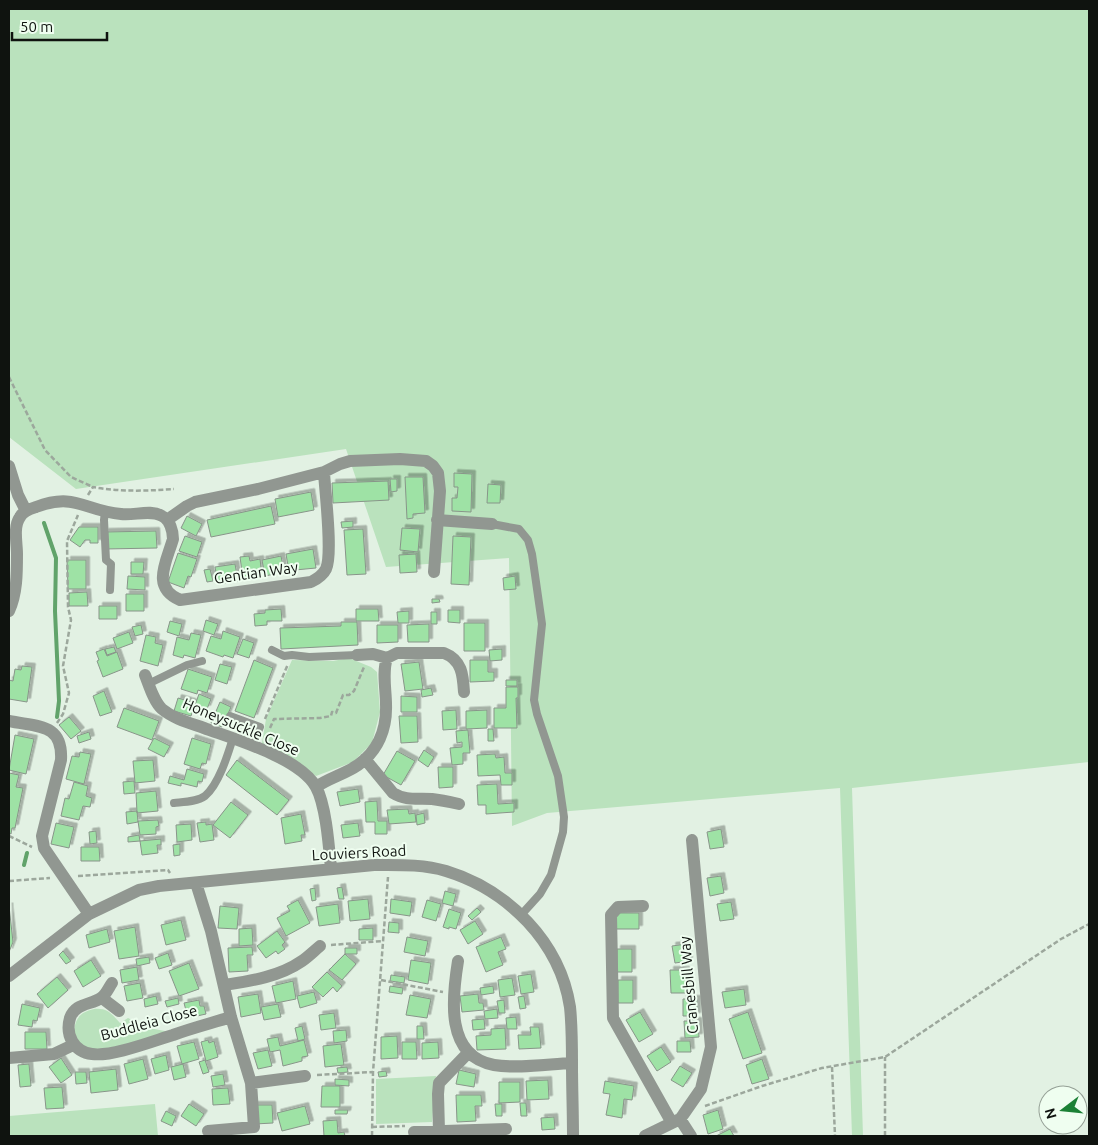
<svg xmlns="http://www.w3.org/2000/svg" width="1098" height="1145" viewBox="0 0 1098 1145" font-family="Ubuntu,sans-serif">
<defs>
<filter id="shadow"><feDropShadow dx="3.5" dy="-3.5" stdDeviation="0" flood-color="#0004"/></filter>
</defs>
<rect width="100%" height="100%" fill="#e2f1e3"/>
<!-- green -->
<path fill="#bae2bd" d="M9,9H1089V762L852,788L863,1136H852L840,788L547,813L512,826L509,558L386,567L346,449L76,489L9,437Z
M349,658L371,667L377,672L380,712L372,743L353,762L316,776L284,754L262,743L266,719L292,660L333,661Z
M94,1009C107,1008 111,1013 120,1023L128,1018L149,1028L170,1032C154,1036 92,1059 79,1044C77,1041 75,1034 74,1030C76,1017 81,1012 94,1009Z
M436,1076L432,1122L376,1124V1079Z
M155,1104L158,1136H9V1116Z"/>
<g fill="none" stroke-linecap="round" stroke-linejoin="round">
<!-- stream -->
<path stroke="#61a36a" stroke-width="4" d="M44,523L56,558L55,611L59,701L57,717
M24,865L27,853"/>
</g>
<!-- building -->
<path fill="#9ee2a5" stroke="#889589" filter="url(#shadow)" d="M454,473L472,474L471,512L452,511V498H457L458,487H454Z
M405,477H423L425,513L413,514V518L407,519Z
M390,479H397V491L391,492Z
M388,481L389,500L333,503L332,483Z
M488,484L501,485L500,503H487Z
M311,492L314,510L278,517L275,499Z
M271,506L275,524L211,537L207,520Z
M187,516L202,524L196,536L181,528Z
M353,521V527L342,528L341,522Z
M79,527H98V543H90V540H85L80,547L70,540Z
M402,528L420,529L418,552L400,550Z
M363,529L366,574L347,575L344,530Z
M156,531L157,548L105,549V532Z
M185,536L202,542L197,557L179,551Z
M453,536L471,537L469,585L451,584Z
M313,549L316,568L295,570L294,565L288,566L286,554Z
M178,553L197,559L191,577L188,576L184,588L168,582Z
M416,554L417,572L400,573L399,555Z
M249,556L250,561L260,559L262,576L243,579L240,557Z
M281,556L284,572L265,576L262,560Z
M67,560H86V589H68Z
M131,562H144L143,574H131Z
M235,564L238,581L218,584L215,567Z
M210,569L213,581L207,582L204,570Z
M128,576L145,577V590L127,589Z
M515,576L516,589L504,590L503,578Z
M87,592L88,606H69V593Z
M126,594H144V611H126Z
M432,599H439L440,602L432,603Z
M99,606H117V619H99Z
M281,609L282,621H267V625L255,626L254,614L265,613V610Z
M356,609H378L379,621H356Z
M448,610H460V623L448,622Z
M409,611V623H398L397,612Z
M431,612H437V624H431Z
M206,620L218,624L214,635L203,631Z
M170,621L182,624L179,636L167,632Z
M341,622H357L358,645L281,649L280,628L341,626Z
M464,623H485V651H464Z
M429,624V642H408L407,625Z
M141,625L143,634L135,636L132,627Z
M377,625H398V642L377,643Z
M223,631L240,637L233,658L224,655L223,657L206,651L211,636L221,639Z
M129,632L133,643L117,649L113,638Z
M191,633L201,635L195,658L184,655L183,658L173,655L177,637L189,640Z
M146,635L156,637L155,643L163,645L158,666L140,661Z
M243,639L254,643L249,658L237,654Z
M114,647L116,652L107,655L105,649Z
M104,649L107,656L117,652L123,669L103,677L97,661L99,660L96,652Z
M502,649V660L490,661L489,650Z
M254,660L273,668L254,718L235,711Z
M470,660H488V672H494V681L470,682Z
M419,662L423,689L405,691L401,664Z
M220,664L232,667L227,684L215,680Z
M22,666L32,667L27,702L9,699V680L13,681L15,669L21,670Z
M188,669L212,677L207,693L198,690L197,694L181,689Z
M506,680H517V686H506Z
M506,687H518V698H516L517,728H494V708H506Z
M431,688L433,695L422,697L421,690Z
M104,691L112,712L100,716L93,696Z
M199,694L211,699L207,709L195,705Z
M401,696L417,697V712H401Z
M178,698L195,703L191,716L174,711Z
M220,702L231,707L222,727L211,723Z
M124,708L159,721L152,740L117,727Z
M456,710L457,729L443,730L442,711Z
M487,710V728L466,729V711Z
M399,716H417L418,742L401,743Z
M69,717L81,731L71,739L59,725Z
M488,729H493L494,741H488Z
M468,730L470,753H463V764L452,765L450,748L462,747V742L457,743L456,731Z
M89,732L91,739L79,743L77,736Z
M15,735L34,739L26,774L9,770Z
M154,738L170,746L164,757L148,749Z
M192,738L211,744L206,764L202,763L200,769L184,764Z
M424,750L434,757L428,767L418,760Z
M397,751L415,761L401,785L383,775Z
M80,752L91,754L84,784L66,779L72,756L79,757Z
M495,754L496,758L504,757L505,773H512V785H501L500,775L478,776L477,755Z
M153,760L155,781L135,783L133,761Z
M237,760L289,800L277,815L226,775Z
M438,767H453V787L439,788Z
M187,769L204,774L202,782L198,781L197,787L181,783V786L168,783L170,776L184,780Z
M9,773L19,775L16,787L23,788L15,828H12L11,834L9,833Z
M134,781L135,793L124,794L123,782Z
M74,782L88,786L86,796L92,798L90,807L83,806L79,820L61,816L65,798L69,799Z
M497,784L498,804L514,803V812L486,814V805H478L477,785Z
M358,789L360,802L340,806L337,792Z
M156,791L158,811L137,813L136,793Z
M377,801L378,821H387V834H375V822H366L365,802Z
M231,802L248,815L230,838L213,825Z
M408,809L409,814L415,813L416,822L389,824L387,810Z
M137,811L138,822L127,824L126,812Z
M424,813L425,823L417,825L416,815Z
M301,814L305,835H301L302,841L285,844L281,818Z
M158,820L159,826L156,827V834L140,835L138,821Z
M206,822V825L212,824L214,840L200,842L197,823Z
M56,823L74,827L69,848L51,844Z
M358,823L360,836L343,838L341,825Z
M191,824L192,840L177,842L176,825Z
M721,829L724,847L710,849L707,832Z
M96,831L97,843L90,844L89,832Z
M139,835L140,841L128,842V837Z
M161,839V845H157L158,853L142,855L140,841Z
M180,844V855L174,856L173,845Z
M81,847H99L100,861H81Z
M721,876L724,893L710,896L707,878Z
M342,887L344,899H339L337,888Z
M315,888L316,900L312,901L310,889Z
M445,891L456,894L453,906L442,903Z
M368,899L370,919L350,921L348,901Z
M391,899L412,902L410,916L390,913Z
M298,900L310,923L286,936L277,918L290,911L287,906Z
M427,900L441,904L436,921L422,917Z
M731,902L734,919L720,921L717,904Z
M338,904L340,923L319,926L316,907Z
M9,906L13,942L9,952Z
M220,906L239,908L237,929L218,928Z
M477,908L481,912L472,920L468,916Z
M449,909L461,913L456,929L449,927V929L443,927Z
M616,913H639V929H616Z
M181,920L186,940L166,945L161,925Z
M475,921L483,934L468,944L460,930Z
M389,922L399,923V933L388,932Z
M135,927L139,956L119,959L114,931Z
M252,928L253,945L239,946V929Z
M373,928V940H359V929Z
M107,929L110,942L89,948L86,935Z
M277,931L285,942L282,945L285,949L278,954L276,951L266,958L257,946Z
M407,937L428,941L425,956L404,952Z
M501,937L506,949L498,952L503,965L486,972L476,947Z
M686,944L689,961L675,963L672,946Z
M252,947L253,955H247L248,971L229,972L228,948Z
M345,948H357V954H345Z
M617,949H632V972H617Z
M63,951L71,961L66,964L59,955Z
M168,953L172,965L159,969L155,958Z
M345,954L356,964L342,980L329,970Z
M149,957L150,963L137,966L136,959Z
M91,960L101,976L83,987L74,971Z
M411,960L431,963L428,984L408,980Z
M189,963L199,989L179,996L169,971Z
M137,967L139,980L122,983L120,970Z
M670,970H686V993H671Z
M327,972L342,986L337,992L333,987L323,997L312,987Z
M531,974L534,992L521,994L518,976Z
M391,975L405,977L404,983L390,981Z
M57,977L68,990L48,1008L37,994Z
M512,978L515,995L500,997L498,980Z
M618,980H633V1003H618Z
M293,981L296,999L276,1003L272,986Z
M140,983L143,998L127,1001L124,986Z
M390,986L403,988L402,994L389,992Z
M493,986L494,993L481,995L480,988Z
M744,989L746,1005L725,1008L722,992Z
M314,992L317,1003L300,1008L297,996Z
M258,994L261,1013L241,1017L238,997Z
M478,994L479,1003H483L484,1010L462,1012L460,996Z
M410,995L431,999L427,1018L406,1015Z
M156,996L158,1004L145,1007L144,999Z
M524,996L526,1008L520,1009L518,997Z
M178,998L179,1004L167,1007L165,1001Z
M683,999H697V1016H683Z
M199,1000L200,1006H204L206,1014L188,1018L184,1003Z
M504,1000L505,1013H499L497,1001Z
M22,1004L40,1008L37,1021L33,1020L32,1027L18,1025Z
M278,1004L281,1017L264,1020L261,1007Z
M497,1009L498,1018L485,1019L484,1011Z
M640,1012L653,1034L639,1042L626,1020Z
M748,1012L762,1053L743,1059L729,1019Z
M334,1013L336,1028L321,1030L319,1015Z
M516,1017L517,1029H507L506,1018Z
M484,1019L485,1029L473,1030L472,1020Z
M684,1021H698L699,1037L685,1038Z
M302,1026L305,1039L298,1041L295,1028Z
M417,1026H423L424,1039H417Z
M530,1027H539L541,1048L519,1049L518,1035H531Z
M505,1028L506,1049L477,1050L476,1036L491,1035V1029Z
M346,1030L347,1041L334,1043L333,1031Z
M25,1032H46L47,1049H25Z
M397,1036L398,1058L381,1059V1037Z
M278,1037L280,1046L304,1040L308,1056L302,1057V1061L283,1066L280,1050L270,1052L267,1039Z
M208,1040L209,1043L214,1041L218,1057L206,1061L201,1042Z
M677,1041H690L691,1052H677Z
M194,1042L199,1059L182,1064L177,1046Z
M402,1042H416L417,1059H402Z
M438,1042L439,1058L422,1059V1043Z
M341,1044L344,1065L325,1067L323,1046Z
M661,1047L671,1062L657,1071L647,1056Z
M268,1050L272,1066L258,1069L253,1053Z
M166,1055L169,1070L155,1074L151,1059Z
M61,1058L72,1075L61,1083L49,1067Z
M143,1059L148,1079L129,1084L124,1064Z
M762,1059L769,1079L752,1084L746,1065Z
M205,1060L209,1072L203,1074L199,1062Z
M29,1064L31,1086L20,1087L18,1065Z
M183,1064L186,1077L174,1080L171,1067Z
M680,1066L692,1073L683,1087L671,1080Z
M347,1067L348,1072L338,1073L337,1068Z
M116,1069L118,1090L91,1093L89,1072Z
M459,1070L476,1074L474,1087L456,1084Z
M386,1071L387,1076L379,1077L378,1072Z
M75,1072H86L87,1083L76,1084Z
M223,1074L225,1085L213,1087L211,1076Z
M335,1079L349,1080V1086L335,1085Z
M548,1080L549,1099L527,1100L526,1081Z
M605,1081L634,1086L632,1100L624,1099L622,1118L606,1115L610,1094L603,1093Z
M499,1082H520V1102L499,1103Z
M322,1086H340V1107H321Z
M62,1087L64,1108L46,1109L44,1088Z
M228,1088L230,1104L213,1105L212,1089Z
M456,1095H481L482,1106H475L476,1121L457,1122Z
M520,1103H526L527,1116H521Z
M189,1104L204,1114L196,1126L181,1116Z
M495,1104H502V1116H496Z
M254,1105H272L273,1123L255,1124Z
M305,1106L310,1124L282,1131L277,1113Z
M335,1110H348L347,1114H335Z
M718,1110L723,1129L708,1134L703,1115Z
M166,1111L176,1116L172,1126L161,1121Z
M554,1117L555,1129L542,1130L541,1118Z
M337,1120L338,1133L344,1132L345,1136H324L323,1121Z
M730,1129L734,1136H716Z"/>
<g fill="none" stroke-linecap="round" stroke-linejoin="round">
<!-- path -->
<path stroke="#9ca79c" stroke-width="2.5" stroke-dasharray="5 2.5" stroke-linecap="butt" d="M9,377L45,450L71,477L93,487
M88,495L93,487C120,492 147,491 174,489
M265,719L288,664
M57,723L63,714L69,693L63,666L71,620L68,607L67,541L78,515
M270,728L274,719L320,718L331,716L332,712L336,713L343,695H349L354,691L364,667
M9,836L32,847
M78,876L168,870L170,873
M9,881L50,878
M331,945L383,941
M381,980L443,992
M832,1067L835,1136
M317,1075L373,1072
M705,1106L762,1086L822,1068L885,1057L1061,939L1089,924
M372,1127L405,1126
M372,1136L373,1072L388,877
M885,1136V1057"/>
<!-- service -->
<path stroke="#919791" stroke-width="8" d="M105,512L104,520L106,560L111,564L110,590
M492,524L519,529L528,540L532,554L542,624L534,700L537,714L558,776L564,817L563,832L551,875L540,894L521,915
M272,650L284,656L292,655L309,657L357,655
M148,684L187,665L202,661
M230,716L260,727L252,746
M174,803C184,802 197,802 205,796C219,784 228,754 233,738"/>
<!-- minor -->
<path stroke="#919791" stroke-width="12" d="M9,466L18,495L26,511
M167,520L187,506L195,502L258,489L324,472L340,464L350,461L400,459L426,461L433,466L438,473L440,491L434,572
M437,520L492,524
M9,611C17,594 17,573 17,554C17,543 13,527 20,517C23,511 30,509 36,507C75,492 85,511 121,514C133,516 151,509 162,516C170,520 173,531 173,539C166,563 151,587 180,600L311,582C317,579 323,575 326,569C333,554 325,492 324,472
M357,655L373,654L387,658L397,653H444C462,660 463,675 464,692
M145,675C149,685 154,702 162,709C174,719 190,723 204,728C234,739 300,758 316,787C326,805 329,847 331,869
M9,721C38,727 63,723 61,760L42,836L44,848L89,914
M365,759L393,793C406,801 417,798 432,799C441,800 450,802 459,804
M316,787C329,778 345,774 358,765C378,751 387,729 386,704C386,690 382,672 387,658
M196,883L211,931L231,1017L251,1083L254,1127L208,1131
M643,906L618,907L611,915L613,1018L672,1123
M458,961C452,998 445,1056 494,1065C517,1069 549,1064 572,1063
M9,976L89,914L139,890L159,886L374,865C398,865 423,864 446,871C508,890 560,942 570,1007C572,1026 572,1045 572,1064C572,1088 573,1112 573,1136
M112,983C109,987 106,995 101,998C91,1005 75,1003 70,1018C65,1035 74,1052 92,1054C112,1057 153,1041 173,1035C192,1028 212,1023 231,1017
M224,985C250,981 279,977 302,961C308,957 314,951 320,946
M102,998L119,1011
M9,1058L54,1054L73,1045
M251,1083L305,1076
M680,1119L691,1136
M439,1131L438,1094L439,1083L468,1053
M414,1132L506,1129
M645,1136L680,1119L683,1115L701,1089L711,1047L692,840"/>
</g>
<g text-anchor="middle" stroke-width="4" stroke-linejoin="round" paint-order="stroke">
<!-- street labels -->
<g font-size="15" fill="#0f130f" stroke="#effef0">
<text transform="translate(256 573) rotate(-8)" y="5">Gentian Way</text>
<text transform="translate(241 727) rotate(23)" y="5">Honeysuckle Close</text>
<text transform="translate(359 853) rotate(-3)" y="5">Louviers Road</text>
<text transform="translate(689 985) rotate(-95)" y="5">Cranesbill Way</text>
<text transform="translate(149 1023) rotate(-15)" y="5">Buddleia Close</text>
</g>
</g>
<!-- border -->
<rect width="1098" height="1145" fill="none" stroke="#0f130f" stroke-width="20"/>
<!-- north arrow -->
<g transform="translate(1063 1110) rotate(254)"><circle r="24" fill="#effef0" stroke="#95a096"/>
<path d="M0-4L9 19L0 12L-9 19Z" fill="#1b8135"/>
<text y="-8" font-size="14" font-weight="bold" text-anchor="middle" fill="#0f130f">N</text>
</g>
<!-- scale -->
<path d="M12 32v8h95v-8" fill="none" stroke="#0f130f" stroke-width="2.5"/>
<text x="20" y="32" font-size="15" fill="#0f130f" stroke="#effef0" stroke-width="4" paint-order="stroke">50 m</text>
</svg>
